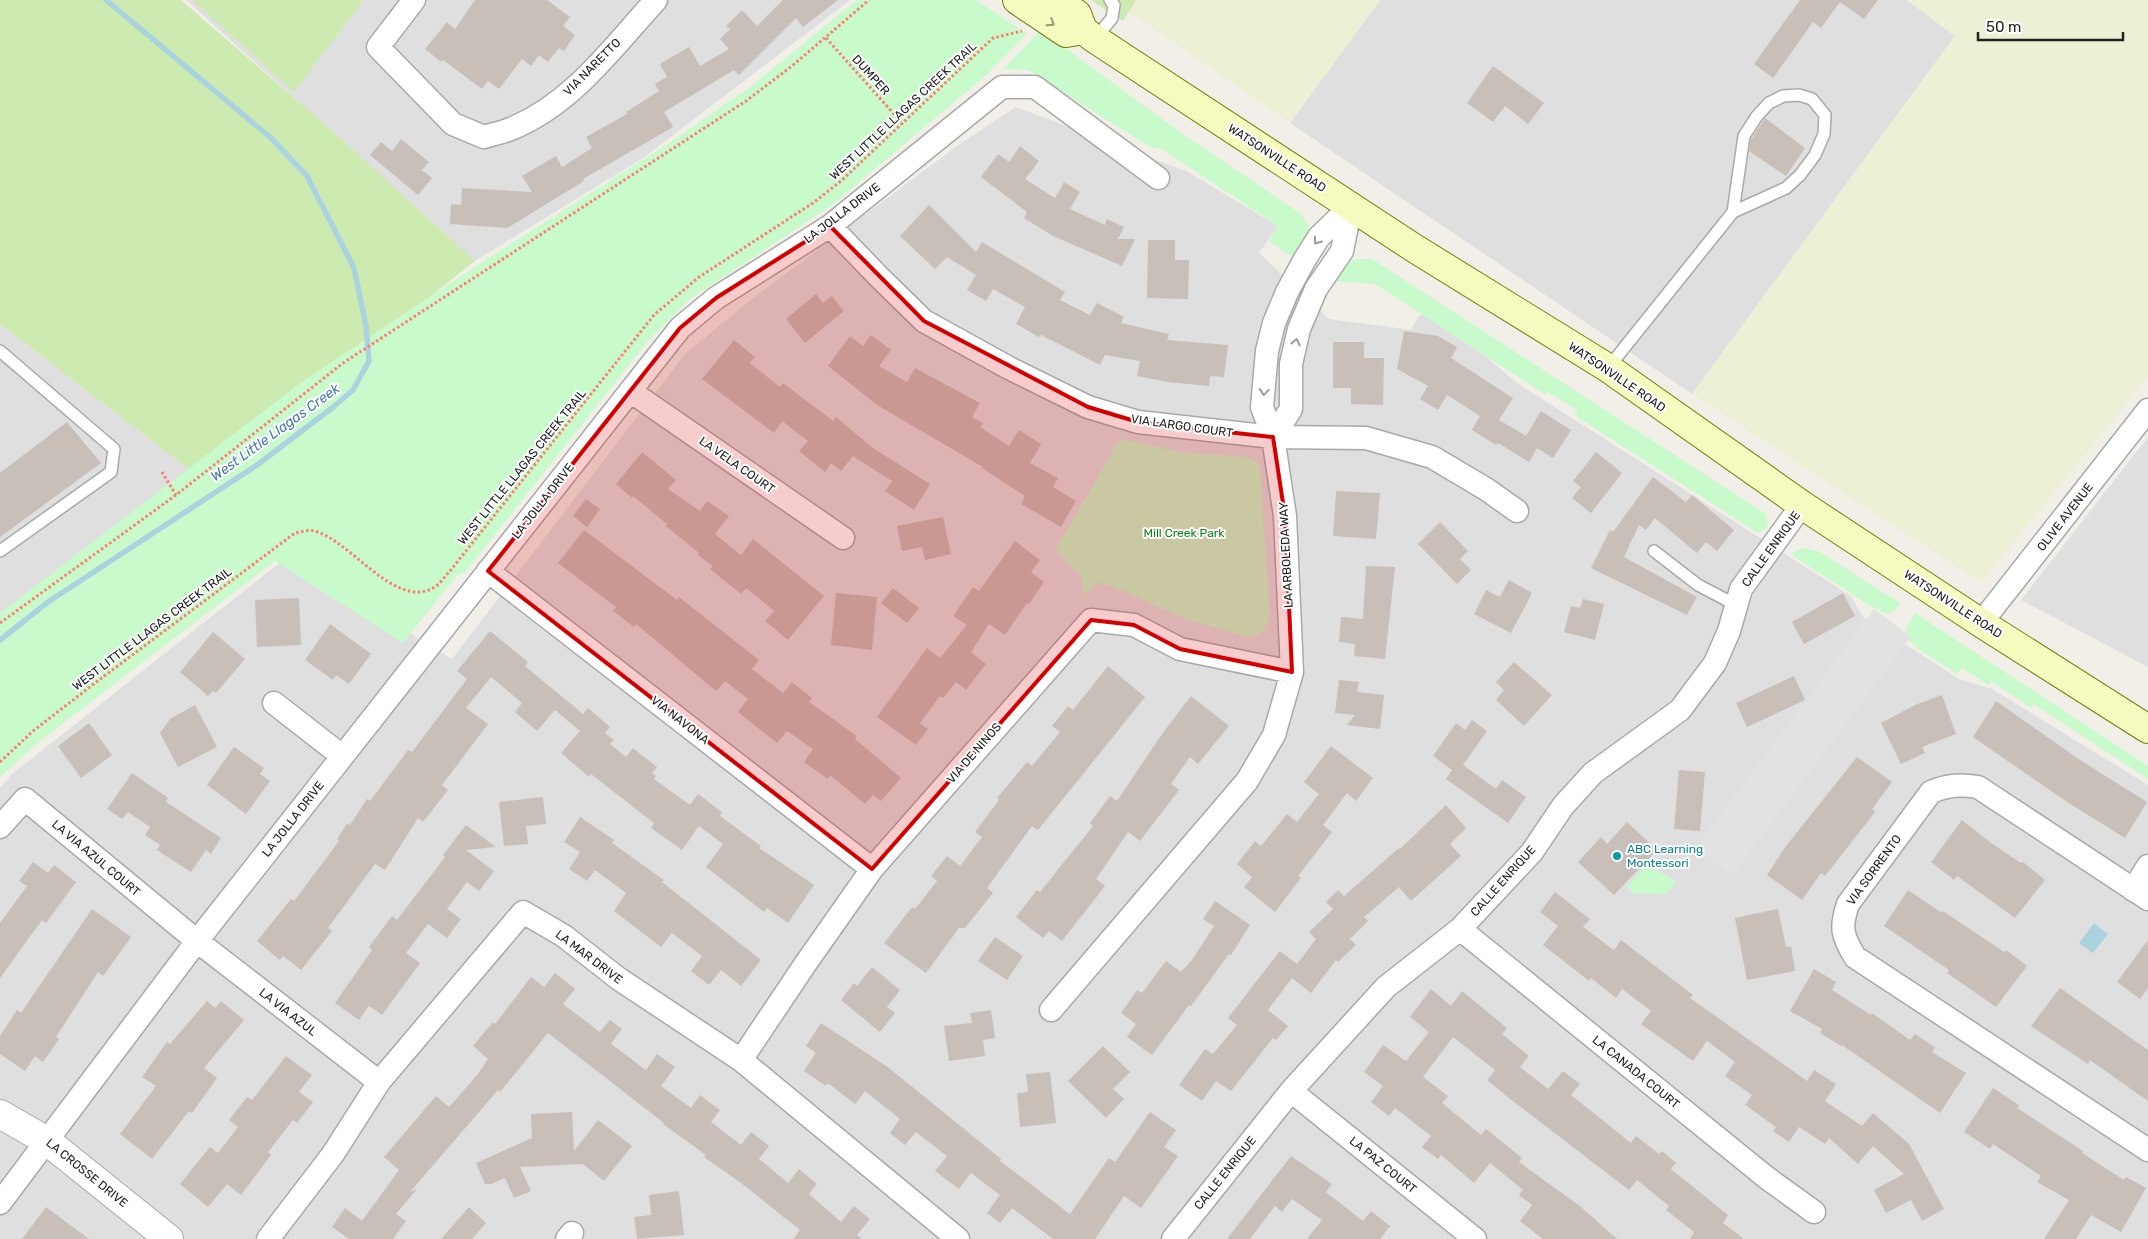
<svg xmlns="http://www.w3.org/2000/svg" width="2148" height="1239" viewBox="0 0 2148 1239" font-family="Rubik,sans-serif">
<rect width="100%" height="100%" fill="#f2efe9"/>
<!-- residential -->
<path fill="#e0dfdf" d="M186,0H850L643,158L475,261Z
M1380,0H1907L1955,36L1692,394L1290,123Z
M1016,107L1188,172L1278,226L1259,253L1329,319L1411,330L1418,317L1424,313L1483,354L1517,383L1851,596L1863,617L1959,679L1992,689L2148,785V1239H0V788L12,774L287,557L452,659L685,354L757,295L957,146Z
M0,324L200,478L0,619Z
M2148,437V667L2021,600Z"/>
<!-- farmland -->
<path fill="#eef0d5" d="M1112,0H1380L1290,123Z
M1907,0H2148V377L1981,583L1692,394L1955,36Z"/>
<!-- grass -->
<path fill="#cdebb0" d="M0,0H181L329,128L475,261L200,478L0,324Z
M192,0H364L294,92Z
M1091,0H1136L1123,21Z"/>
<!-- park -->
<path fill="#c8facc" d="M857,0H976L1027,34L984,77L831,206L690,299L648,341L465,572L458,574L403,643L275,561L40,741L0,777V613L299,384L473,268L672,141L750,87Z
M1041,30L1173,127L1301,214L1309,226L1307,241L1295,259L1269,241L1278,226L1162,149L1150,147L1028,70L1003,69Z
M1355,259H1372L1766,514L1768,527L1758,533L1574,415L1577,410L1548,392L1546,395L1375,284L1331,281L1343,266Z
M1120,439L1181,452L1247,457L1257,463L1260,468L1270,616C1267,625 1263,634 1253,636C1243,638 1233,633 1223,630C1197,623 1172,614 1147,602C1130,595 1116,586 1097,583L1085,595L1079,574L1055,550Z
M1803,548L1820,552L1900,603L1895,610L1887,614L1870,606L1790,554Z
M1915,613L2148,766V779L2034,704L2031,708L1991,681L1988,685L1962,668L1957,674L1918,649L1906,637V628Z
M1647,864L1676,882L1667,894L1633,893L1627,886Z"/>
<!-- parking -->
<path fill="#e2e2e2" d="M1874,609L1911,637L1732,875L1695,848Z"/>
<!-- water -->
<path fill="#aad3df" d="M2094,923L2108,934L2093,953L2079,943Z"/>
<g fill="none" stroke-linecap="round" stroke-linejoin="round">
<!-- stream -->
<path stroke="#aad3df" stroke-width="5.5" d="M0,640L48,602L257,465L332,408L353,390L369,361L366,326L354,268L307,176L271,138L106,0"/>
</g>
<!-- building -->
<path fill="#c7bfb8" d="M475,0H547L570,17L563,26L575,35L564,51L559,48L548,62L539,55L531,66L522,59L499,89L488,81L482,89L443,60L441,62L425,49L447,22L455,29Z
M783,0H838L803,27L796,18L739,75L734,70L664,112L673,127L583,179L584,181L507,228L450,224L451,204L461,205L462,188L532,192L522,176L556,156L562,167L592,148L586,137L627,114L626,112L659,91L655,84L667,77L660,64L689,47L700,66L729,49L720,39L730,29L726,26L742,10L757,26Z
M1800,0H1878L1864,19L1840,2L1821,28L1813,22L1773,78L1754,64Z
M1493,66L1544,103L1528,124L1505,106L1493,122L1467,103Z
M1765,118L1805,148L1786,176L1749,151L1751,140Z
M401,139L429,162L422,170L432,178L418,195L370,155L381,142L392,151Z
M1020,146L1039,161L1025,179L1055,198L1064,182L1080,192L1070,209L1105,225L1107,219L1124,227L1118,239H1135L1122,266L1053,236L1024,218L1027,212L981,177L998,154L1009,162Z
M929,205L976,252L982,242L1065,292L1060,300L1090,315L1097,303L1124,317L1121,323L1169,334L1167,340L1228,345L1224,377L1210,376L1209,386L1168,382L1137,376L1140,361L1105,355L1100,365L1041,335L1039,337L1016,324L1025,307L993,289L986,301L967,290L976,275L947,257L935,269L900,236Z
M1148,240H1175V260H1189L1188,299L1147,298Z
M816,294L823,303L832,296L844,311L805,343L786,319Z
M1404,331L1438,336L1457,347L1451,358L1513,398L1499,420L1526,436L1541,411L1571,430L1553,458L1537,448L1529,462L1498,443L1496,445L1472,430L1480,416L1447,395L1438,410L1420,399L1428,386L1397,369Z
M871,335L891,350L879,366L907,382L915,368L980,403L972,417L983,423L980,427L1009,446L1019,430L1041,444L1030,463L1058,478L1053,487L1076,501L1061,527L1021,504L1025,496L982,468L983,467L877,405L828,366L850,336L863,346Z
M734,340L755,357L750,363L780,387L783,383L833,421L836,417L873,448L930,484L914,510L885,491L892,481L853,456L841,471L831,463L825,472L799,451L808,441L782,421L774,433L702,379Z
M1333,342H1364V358H1384L1383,405L1351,404V388H1333Z
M67,422L101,463L0,537V473Z
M642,452L676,480L668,489L700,511L707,501L729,516L715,534L741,555L753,539L824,596L788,640L765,621L774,611L746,588L741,594L710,569L713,566L698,555L699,553L666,526L667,524L633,496L632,498L616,484Z
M1596,452L1622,473L1591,513L1572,498L1581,487L1573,481Z
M1653,477L1686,502L1692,495L1734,530L1717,551L1706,542L1697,553L1655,518L1646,530L1639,525L1624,557L1697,597L1687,615L1591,568L1610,530L1613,532Z
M1336,491L1380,493L1376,539L1333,536Z
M586,499L600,509L587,527L573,516Z
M943,517L951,554L925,560L922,547L902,551L897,526Z
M1440,522L1468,551L1460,559L1471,570L1457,584L1418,544Z
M584,530L677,600L679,597L759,660L752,669L783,693L792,682L812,698L809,702L857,736L855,739L901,778L881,801L873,795L865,804L830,775L828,779L804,762L813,749L787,731L777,743L738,712L748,699L725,681L716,691L636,624L634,627L613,611L616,607L558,563Z
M1015,541L1040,560L1031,572L1044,582L1029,604L1027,603L1005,635L989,624L971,652L986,664L966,690L956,682L943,698L940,696L920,723L928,729L916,745L877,717L927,648L940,658L967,625L953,616L973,587L979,591Z
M1366,566L1395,567L1385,659L1354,656L1355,644L1339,642L1341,617L1363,619Z
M1509,580L1532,593L1511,633L1474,614L1486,590L1500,597Z
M893,588L919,608L907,623L881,603Z
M836,593L877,597L872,650L831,645Z
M1843,593L1855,616L1804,644L1792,622Z
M299,598L301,645L257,647L255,600Z
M1583,599L1604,604L1595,640L1564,632L1571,606L1580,608Z
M330,624L371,654L349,684L336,675L333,680L305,660Z
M490,631L528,662L525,666L583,714L588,708L610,727L605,733L614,740L610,744L626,757L633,748L657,767L652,773L656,776L654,779L690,805L698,794L722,812L720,816L761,846L759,848L814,885L788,923L767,908L764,912L706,867L723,844L699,826L682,850L651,828L654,823L591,774L589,777L561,753L580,731L555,710L537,731L515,712L522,703L491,677L466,708L488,724L442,785L448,790L423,822L418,818L385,870L375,864L328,928L332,931L301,970L283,956L280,960L257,941L291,899L294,901L339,841L337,839L347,824L350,825L367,799L370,801L408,750L412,752L467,679L457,671Z
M213,632L245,659L216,693L213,691L208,696L180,672Z
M1514,662L1552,695L1524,726L1496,700L1504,690L1496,682Z
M1108,666L1145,697L1038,830L1032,826L987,888L993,893L965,928H959L926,973L884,943L912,907L915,909L937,881L931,876L947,856L960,866L982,837L975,832L999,800L997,798L1027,762L1032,766L1060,732L1052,726L1068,706L1073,710Z
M1794,676L1805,700L1747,727L1736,703Z
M1339,680L1359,682L1357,692L1384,695L1380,729L1347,725L1355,715L1335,713Z
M1942,695L1956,734L1922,747L1925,753L1901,764L1881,723L1915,705Z
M1191,696L1229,726L1198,764L1190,757L1171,784L1179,790L1140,841L1128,832L1096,879L1105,886L1062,941L1049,931L1043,938L1016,917L1037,890L1040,892L1093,826L1090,823L1110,796L1117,801L1162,734Z
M1996,701L2080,760L2147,802L2125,838L2067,802L1973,737Z
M195,705L217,747L178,767L160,733L170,719Z
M1472,720L1487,731L1463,765L1496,789L1502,780L1526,797L1508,823L1446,779L1452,770L1433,756L1456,723L1465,730Z
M89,723L112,755L81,778L58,746Z
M1331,746L1373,778L1356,801L1347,793L1323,825L1332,832L1298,876L1301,878L1275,912L1244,887L1252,877L1237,864L1255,841L1261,846L1287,814L1297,822L1319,794L1304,782Z
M234,747L264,768L260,774L270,781L246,814L207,785Z
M1857,757L1892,782L1872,809L1875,812L1825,876L1821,873L1802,900L1767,875L1786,846Z
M1679,770L1705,772L1700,831L1674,829Z
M132,773L168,798L166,802L221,838L211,854L206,850L191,872L157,850L160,845L145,835L150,827L128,812L122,819L107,809Z
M543,797L546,824L526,826L528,844L504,846L499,802Z
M1446,805L1466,828L1450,844L1461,856L1411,901L1399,887L1364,917L1368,921L1350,939L1356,945L1338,962L1336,960L1311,993L1292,978L1268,1010L1288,1026L1276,1040L1273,1038L1231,1091L1216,1081L1202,1101L1179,1085L1205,1049L1213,1054L1237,1025L1228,1018L1280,951L1297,964L1316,939L1309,932L1333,909L1326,902L1338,890L1344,896L1399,848L1400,849Z
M580,817L614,840L612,843L664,880L662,882L761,960L741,986L721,970L709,985L691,971L702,956L672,933L661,947L614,911L626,893L595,870L587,881L569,869L580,852L564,842Z
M1962,820L1991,843L2021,863L2023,862L2045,880L2015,918L1957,876L1954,880L1931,862Z
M1627,822L1657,850L1614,895L1578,862L1601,837L1607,844Z
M466,825L496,847L466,850L494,871L479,891L467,882L447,909L461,919L447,938L428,924L406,953L420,963L382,1015L369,1006L359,1020L335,1003L372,950L369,947L392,916L397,920L445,857L443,855Z
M33,862L48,873L54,865L76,882L46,923L42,920L0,978V923L27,886L19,881Z
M1908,890L1942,913L1943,911L2004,952L2006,950L2027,966L1996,1007L1947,973L1949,970L1884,926Z
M1555,892L1590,919L1583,927L1614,950L1621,940L1693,995L1690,998L1807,1081L1814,1070L1836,1084L1825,1101L1862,1126L1873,1113L1909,1144L1944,1209L1922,1221L1911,1200L1886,1213L1874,1190L1904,1174L1873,1146L1858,1164L1829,1138L1825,1144L1799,1127L1789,1142L1773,1131L1776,1127L1745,1105L1752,1095L1725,1076L1735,1062L1707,1041L1693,1061L1641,1024L1651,1011L1622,989L1616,998L1591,978L1589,981L1543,945L1558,926L1540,912Z
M1215,901L1250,925L1231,955L1229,954L1191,1006L1189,1005L1152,1055L1127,1037L1136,1024L1121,1013L1137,990L1142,993L1166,961L1181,972L1192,960L1214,926L1203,919Z
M92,909L131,937L103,976L98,972L56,1037L59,1039L43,1062L35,1056L25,1071L0,1054V1036L17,1010L21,1013Z
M1778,909L1786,947L1791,946L1795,971L1747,980L1735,918Z
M995,937L1023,956L1007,980L978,961Z
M2148,940V988L2140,999L2117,982Z
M872,967L900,990L887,1007L895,1013L880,1032L841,1000L854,983L857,986Z
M1814,969L1836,982L1832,990L1871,1015L1872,1013L1910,1040L1915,1034L1935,1047L1932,1052L1966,1073L1940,1113L1842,1045L1841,1046L1820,1033L1822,1029L1790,1011Z
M555,973L575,989L563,1004L600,1032L610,1020L622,1029L611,1044L646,1070L657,1054L675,1067L661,1086L691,1108L700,1095L720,1110L711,1122L741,1145L751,1132L769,1146L759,1159L788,1183L799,1169L817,1184L809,1194L841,1222L854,1206L870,1219L857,1235L862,1239H793L800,1230L741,1183L704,1157L706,1155L663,1124L664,1123L548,1033L500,1092L498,1090L410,1192L417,1189L396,1214L406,1221L393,1239H349L332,1227L345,1208L362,1221L399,1170L384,1157L436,1096L449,1107L478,1074L488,1059L473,1046L493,1022L495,1024L531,977L544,987Z
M2060,988L2148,1050V1101L2090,1060L2088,1064L2031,1026Z
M1431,989L1451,1006L1462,991L1507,1028L1502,1034L1529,1056L1520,1067L1548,1089L1563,1071L1580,1084L1571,1095L1631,1143L1636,1136L1659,1154L1662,1151L1676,1163L1671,1169L1728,1215L1723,1223L1744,1239H1690L1694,1232L1666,1210L1669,1206L1637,1180L1629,1190L1509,1098L1487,1080L1495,1070L1453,1037L1423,1077L1448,1096L1442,1103L1481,1135L1486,1129L1522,1158L1519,1162L1581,1207L1617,1239H1543L1520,1221L1532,1205L1519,1195L1523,1190L1490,1163L1474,1183L1441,1155L1438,1159L1422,1147L1431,1136L1395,1108L1389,1116L1371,1102L1383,1086L1364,1072L1383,1045L1406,1061L1429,1032L1410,1017Z
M207,1001L215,1008L221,1001L244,1020L204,1068L217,1078L192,1113L189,1111L152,1159L120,1134L156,1086L142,1077L167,1042L170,1044Z
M991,1010L995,1038L983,1040L985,1056L949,1061L944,1026L972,1023L970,1013Z
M821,1023L889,1068L1001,1159L1000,1161L1070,1214L1109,1158L1115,1162L1150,1112L1176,1130L1164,1147L1178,1156L1141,1208L1124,1196L1095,1239H1053L1012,1208L1000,1223L987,1213L1000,1195L971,1173L959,1189L935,1171L947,1156L916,1132L905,1145L890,1133L900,1119L865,1091L855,1104L828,1083L826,1086L804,1071L816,1053L806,1046Z
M1103,1046L1130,1072L1113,1089L1124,1099L1106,1118L1068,1081Z
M286,1056L312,1075L299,1092L313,1102L297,1123L293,1120L268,1152L271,1155L241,1195L227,1184L208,1207L180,1184L210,1147L218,1153L238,1127L229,1120L247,1097L252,1100Z
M1050,1072L1056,1123L1020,1127L1017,1093L1028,1092L1026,1074Z
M1993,1088L2019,1105L2017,1108L2083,1151L2082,1153L2124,1180L2126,1177L2146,1188L2121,1232L2091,1215L2076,1239H2044L2069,1200L2037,1182L2041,1176L1993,1144L1990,1149L1964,1132Z
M572,1112L574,1151L598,1120L632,1146L604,1181L583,1164L520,1167L531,1191L514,1198L505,1178L491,1184H485L476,1163L532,1138L531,1114Z
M1291,1156L1332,1184L1326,1192L1363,1221L1371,1211L1390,1226L1380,1239H1307L1322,1220L1292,1199L1282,1212L1275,1206L1250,1239H1227Z
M679,1191L684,1235L637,1239L634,1217L651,1215L649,1195Z
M46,1207L89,1239H22Z
M469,1207L486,1223L472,1239H441Z"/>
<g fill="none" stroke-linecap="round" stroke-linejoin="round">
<!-- service casing -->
<g stroke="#a9a9a9" stroke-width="14">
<path id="service" d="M1095,39L1112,18L1114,5L1110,0
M0,351L114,449L111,472L0,551
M1608,368L1733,212L1786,188L1800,175L1815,155L1824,134L1825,115L1812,99L1799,95L1783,96L1769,103L1757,116L1744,136L1733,212
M1654,551L1698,585L1736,605"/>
</g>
<!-- minor casing -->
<g stroke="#a9a9a9" stroke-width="25">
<path id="minor" d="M414,0L378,47L453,124L484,137C494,134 504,132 513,128C573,103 613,47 656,0
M830,226L877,275L924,321L1009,368L1088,407L1138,422L1273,437L1366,438L1432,457L1486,489L1517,511
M630,391L843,538
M1273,437L1291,409V364L1299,329L1316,289L1342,251L1351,206
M488,571L872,869
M1981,623L2148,410
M274,703L342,756
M0,827L25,799L197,941L379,1082
M2133,890L2148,866
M2148,899L1978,787C1960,784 1948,785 1931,792L1848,904C1840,927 1842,936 1855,957L2148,1150
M1460,929L1767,1178L1814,1212
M1051,1010L1247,781L1274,735L1292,672L1285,516L1273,437L1262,407L1267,351L1274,323L1287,292L1305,259L1319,237L1351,206
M741,1060L806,963L872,869L1091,620L1134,625L1180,649L1292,672
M1291,1091L1475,1239
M0,1203L197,941L680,328L716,298L830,226L1002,87H1035L1158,178
M268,1239L333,1154L379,1082L523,912L564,936L619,979L741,1060L958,1239
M567,1239L572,1233
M1173,1239L1291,1091L1386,987L1460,929L1532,852L1563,806L1593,773L1680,710L1715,663L1729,631L1741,589L1802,505"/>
</g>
<!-- tertiary casing -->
<g stroke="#a9a9a9" stroke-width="30">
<path id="tertiary" d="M0,1114L47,1141L169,1239"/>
</g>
<!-- secondary casing -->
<g stroke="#707d05" stroke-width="30">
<path id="secondary" d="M1017,0L1066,33L1083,30
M1056,0L1077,14L1083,30L1095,39L1414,248L1608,368L1802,505L1981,623L2148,729"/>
</g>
<!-- path -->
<path stroke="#fa8072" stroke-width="3" stroke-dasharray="2.5 2.5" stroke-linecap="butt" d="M826,38L903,124
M162,472L176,495
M0,623L176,495L343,363L746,101L792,66L869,0
M0,762L33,731L99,680L295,533C301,532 309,529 314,531C349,539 393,607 431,589C439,586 444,577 450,571L654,315L699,277L813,203L841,181L993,38L1022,31"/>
<!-- service -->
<use href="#service" stroke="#fff" stroke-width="11"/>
<!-- minor -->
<use href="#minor" stroke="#fff" stroke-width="22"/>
<!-- tertiary -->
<use href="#tertiary" stroke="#fff" stroke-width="28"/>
<!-- secondary -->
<use href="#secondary" stroke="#f7fabf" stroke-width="28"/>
</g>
<!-- one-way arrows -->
<defs><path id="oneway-chevron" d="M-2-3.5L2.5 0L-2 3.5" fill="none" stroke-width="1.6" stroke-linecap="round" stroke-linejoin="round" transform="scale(1.25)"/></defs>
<use stroke="#979978" href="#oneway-chevron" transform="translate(1051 23) rotate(33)"/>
<g stroke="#9c9c9c">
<use href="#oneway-chevron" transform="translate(1317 241) rotate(125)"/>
<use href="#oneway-chevron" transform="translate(1296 342) rotate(-78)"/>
<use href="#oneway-chevron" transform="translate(1264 392) rotate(95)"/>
</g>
<!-- marked area -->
<path fill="#d40000" fill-opacity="0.2" stroke="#d40000" stroke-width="4" stroke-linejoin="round" d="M830,226L924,321L1088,407L1138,422L1273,437L1285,516L1292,672L1180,649L1134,625L1091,620L872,869L488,571L680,328L716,298Z"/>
<!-- markers -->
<circle fill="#0f9aa8" stroke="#fff" stroke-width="2" cx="1617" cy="856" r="5"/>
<g text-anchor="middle" stroke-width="4" stroke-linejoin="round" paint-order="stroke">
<!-- street labels -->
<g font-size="12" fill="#222" stroke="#fff">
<text transform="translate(592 67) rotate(-45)" y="4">VIA NARETTO</text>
<text transform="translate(871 75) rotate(48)" y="4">DUMPER</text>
<text transform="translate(903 111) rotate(-43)" y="4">WEST LITTLE LLAGAS CREEK TRAIL</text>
<text transform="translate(1277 158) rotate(33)" y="4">WATSONVILLE ROAD</text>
<text transform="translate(842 213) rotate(-37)" y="4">LA JOLLA DRIVE</text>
<text transform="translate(1617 377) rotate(34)" y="4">WATSONVILLE ROAD</text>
<text transform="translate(1182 426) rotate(8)" y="4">VIA LARGO COURT</text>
<text transform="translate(737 465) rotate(35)" y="4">LA VELA COURT</text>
<text transform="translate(522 467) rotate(-51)" y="4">WEST LITTLE LLAGAS CREEK TRAIL</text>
<text transform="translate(543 501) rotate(-52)" y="4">LA JOLLA DRIVE</text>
<text transform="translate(2065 517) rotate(-52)" y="4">OLIVE AVENUE</text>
<text transform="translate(1771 549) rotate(-54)" y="4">CALLE ENRIQUE</text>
<text transform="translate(1286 555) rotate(-93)" y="4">LA ARBOLEDA WAY</text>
<text transform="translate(1953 604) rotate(33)" y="4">WATSONVILLE ROAD</text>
<text transform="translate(152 629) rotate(-37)" y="4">WEST LITTLE LLAGAS CREEK TRAIL</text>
<text transform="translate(680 720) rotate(38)" y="4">VIA NAVONA</text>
<text transform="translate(974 753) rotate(-49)" y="4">VIA DE NINOS</text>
<text transform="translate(293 819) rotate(-52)" y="4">LA JOLLA DRIVE</text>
<text transform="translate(96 858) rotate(40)" y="4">LA VIA AZUL COURT</text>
<text transform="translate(1874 870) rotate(-54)" y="4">VIA SORRENTO</text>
<text transform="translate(1503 881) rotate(-48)" y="4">CALLE ENRIQUE</text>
<text transform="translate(589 957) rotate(37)" y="4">LA MAR DRIVE</text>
<text transform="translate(288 1012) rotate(38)" y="4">LA VIA AZUL</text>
<text transform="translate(1636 1072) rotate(39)" y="4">LA CANADA COURT</text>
<text transform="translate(1383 1165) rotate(39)" y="4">LA PAZ COURT</text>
<text transform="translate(87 1173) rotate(39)" y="4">LA CROSSE DRIVE</text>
<text transform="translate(1225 1173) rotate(-51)" y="4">CALLE ENRIQUE</text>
</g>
<!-- park labels -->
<g font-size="12" fill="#0c8416" stroke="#fff">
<text x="1184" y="537">Mill Creek Park</text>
</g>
<!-- culture labels -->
<g font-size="12" fill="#0d838f" stroke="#fff" text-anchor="start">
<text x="1627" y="853">ABC Learning<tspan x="1627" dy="14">Montessori</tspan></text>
</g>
<!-- water labels -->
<g font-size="14" font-style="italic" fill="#4a7aab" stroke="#fff">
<text transform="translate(275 432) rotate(-36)" y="5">West Little Llagas Creek</text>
</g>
</g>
<!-- scale -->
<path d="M1978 32v8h145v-8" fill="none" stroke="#222222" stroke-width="2.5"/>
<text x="1986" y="32" font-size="15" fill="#222222" stroke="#ffffff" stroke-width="4" paint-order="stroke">50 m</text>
</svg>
